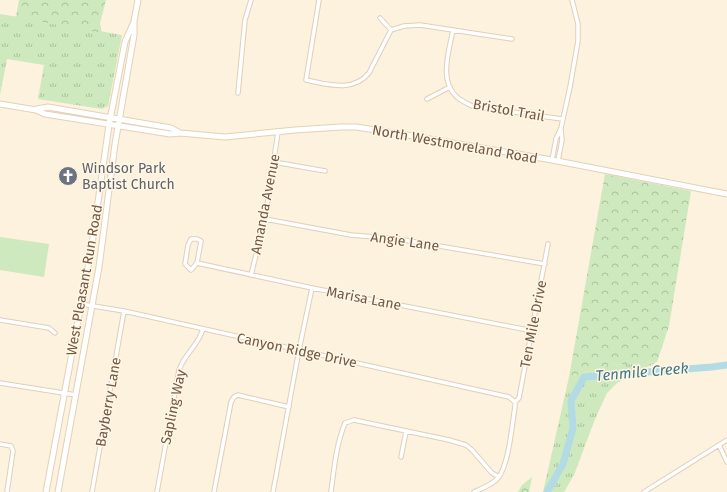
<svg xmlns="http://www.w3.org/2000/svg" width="727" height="492" viewBox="0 0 727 492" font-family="'Fira Sans',sans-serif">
<defs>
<pattern id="grass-tufts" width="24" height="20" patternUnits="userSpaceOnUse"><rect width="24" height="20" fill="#cde9bd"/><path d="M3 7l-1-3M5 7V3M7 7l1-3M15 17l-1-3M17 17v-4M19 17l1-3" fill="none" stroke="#abc09b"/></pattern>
<pattern id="forest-crowns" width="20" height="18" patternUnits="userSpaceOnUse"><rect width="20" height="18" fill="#cde9bd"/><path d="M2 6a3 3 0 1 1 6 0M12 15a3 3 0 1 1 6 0" fill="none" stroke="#abc09b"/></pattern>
</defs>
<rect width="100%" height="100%" fill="#fcf2de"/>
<!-- grass -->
<path fill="url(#grass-tufts)" d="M0,14L122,35L108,106L102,109L38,99L44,65L7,59L0,95Z
M657,362L617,383L607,393L595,419L574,475L564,492H543L569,377L577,375L610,365Z"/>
<!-- forest -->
<path fill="url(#forest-crowns)" d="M19,0H106L100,23L102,33L16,17Z
M605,174L691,191L669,326L657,362L610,365L577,375L569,377Z
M532,477L529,492H518L522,485Z"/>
<!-- garden -->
<path fill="#cde9bd" d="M0,237L49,244L44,277L0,270Z"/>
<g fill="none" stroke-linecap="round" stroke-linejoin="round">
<!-- river -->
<path stroke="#b3dbe5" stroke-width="7" d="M547,492L563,464L573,428L571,401L584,377L712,367L727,365"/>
<!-- street casing -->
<g stroke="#e0cebb" stroke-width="5.5">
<path id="street" d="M319,0L306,80C327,84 353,93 369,73L391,30L404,26L420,25L512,39
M380,18L391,30
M453,30C449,51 437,85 461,100C464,102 468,104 472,106L562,119
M238,93L245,20L251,0
M427,99L450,87
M552,160L556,139L561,128L570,87L578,41V24L572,0
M558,161L562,140L561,130
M274,162L325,171
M265,219L351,235L398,239L545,264
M191,239H197L201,241L197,263L191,270L185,264L188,245Z
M197,263L312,288L533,331
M251,275L265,219L278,132
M81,304L124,311L509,397L515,402V407C512,424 509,465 498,478C492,485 483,488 474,492
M0,320L49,328L55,333
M0,383L76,395
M515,402L519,398L548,244
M0,444L11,446L13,451L7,492
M719,445L727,462
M401,457L406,432
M92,492L124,311
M157,492L179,370C185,353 198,346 203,329
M214,492L231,402L234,397L238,395L289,407
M273,492L299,350L312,288
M331,492C334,469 336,445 345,423L354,420L449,440L466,445L472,450L492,473L499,477
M644,492L727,440"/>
</g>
<!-- secondary casing -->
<g stroke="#e5d0b8" stroke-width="7">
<path id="secondary" d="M0,104L36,110L45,114L170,134L180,133L225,137L295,130L341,127H356L401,134L552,160L727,194
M37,109L48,107L171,128L180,133
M46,492L91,251L109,125L125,42L133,24
M58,492L99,267L115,144L134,35V21L138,0"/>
</g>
<!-- street -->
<use href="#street" stroke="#fff" stroke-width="3.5"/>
<!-- secondary -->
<use href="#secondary" stroke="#fff" stroke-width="5"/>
</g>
<!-- icons -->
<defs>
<g id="church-disc" transform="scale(1)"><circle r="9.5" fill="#6b7280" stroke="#fff6e4"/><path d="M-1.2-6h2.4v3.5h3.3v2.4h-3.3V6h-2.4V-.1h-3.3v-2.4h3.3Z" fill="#fff"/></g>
</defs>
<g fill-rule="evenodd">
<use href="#church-disc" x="68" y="176"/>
</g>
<g text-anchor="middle" stroke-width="3" stroke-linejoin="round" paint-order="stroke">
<!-- street labels -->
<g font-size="14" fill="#725846" stroke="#fff6e4">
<text transform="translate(509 110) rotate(10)" y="5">Bristol Trail</text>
<text transform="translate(455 144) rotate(10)" y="5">North Westmoreland Road</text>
<text transform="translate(265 204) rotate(-79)" y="5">Amanda Avenue</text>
<text transform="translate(405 241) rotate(8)" y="5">Angie Lane</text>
<text transform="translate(84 280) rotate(-80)" y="5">West Pleasant Run Road</text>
<text transform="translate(364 298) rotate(11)" y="5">Marisa Lane</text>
<text transform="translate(533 324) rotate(-79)" y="5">Ten Mile Drive</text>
<text transform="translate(297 350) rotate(12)" y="5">Canyon Ridge Drive</text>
<text transform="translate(108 402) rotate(-80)" y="5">Bayberry Lane</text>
<text transform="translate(173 407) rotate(-78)" y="5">Sapling Way</text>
</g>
<!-- worship labels -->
<g font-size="14" fill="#5b616d" stroke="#fff6e4" text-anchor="start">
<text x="82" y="173">Windsor Park<tspan x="82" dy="16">Baptist Church</tspan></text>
</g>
<!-- water labels -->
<g font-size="15" font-style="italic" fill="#417786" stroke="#fff6e4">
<text transform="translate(642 372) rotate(-5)" y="5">Tenmile Creek</text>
</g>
</g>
</svg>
